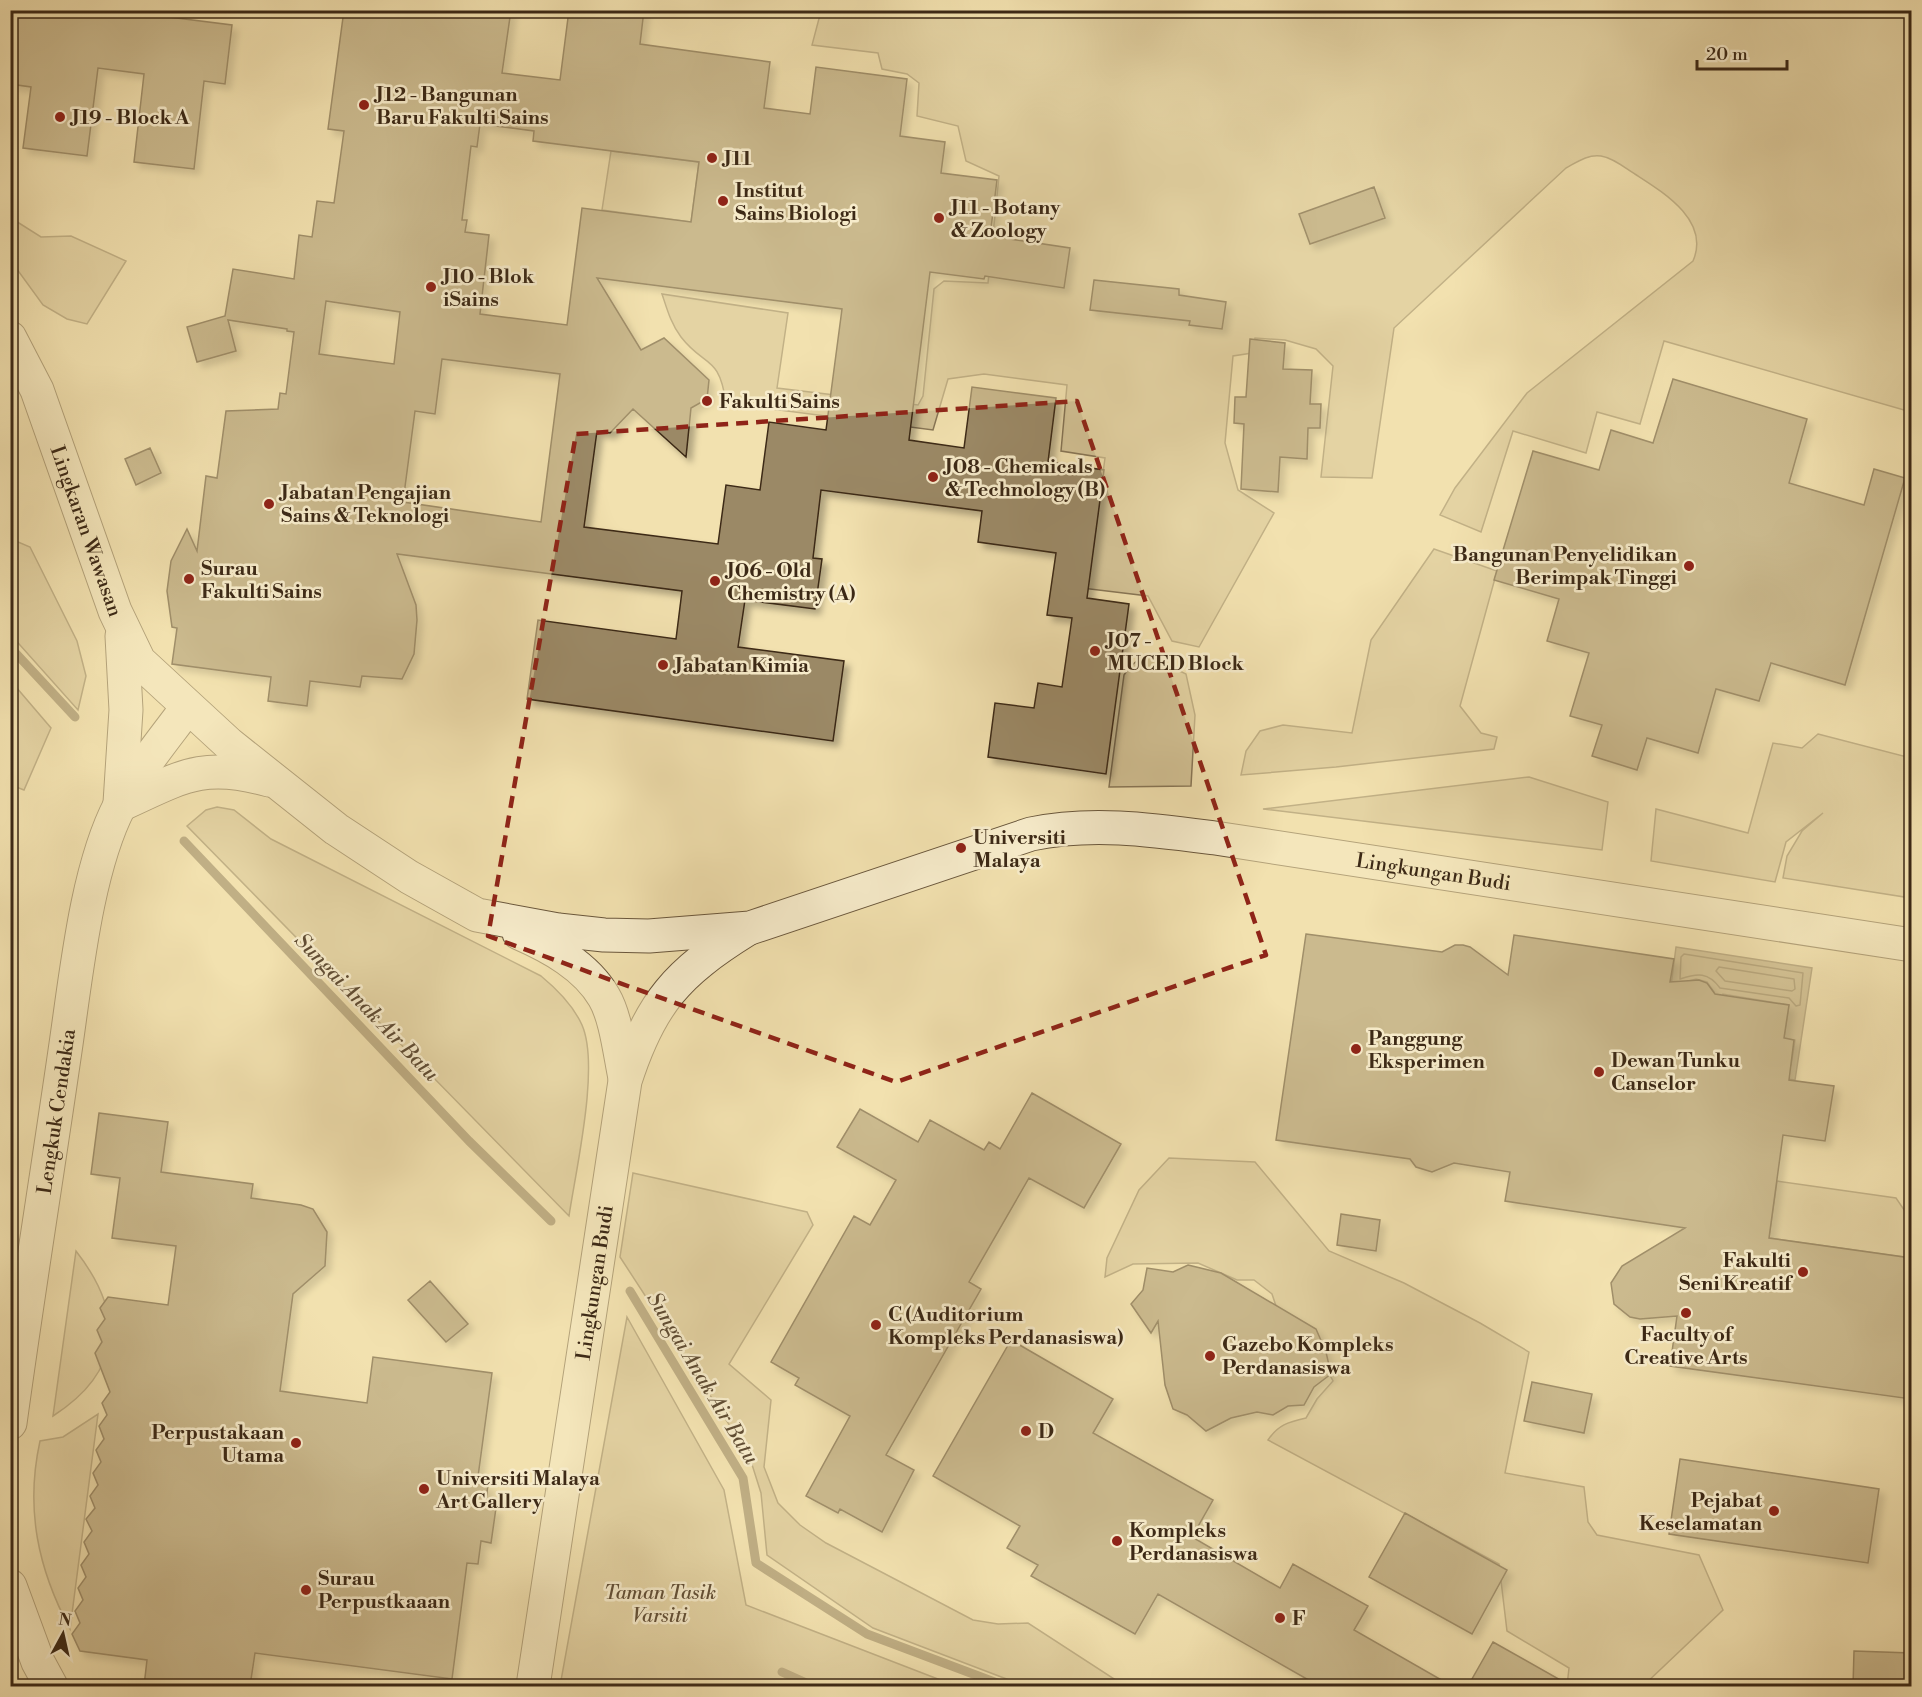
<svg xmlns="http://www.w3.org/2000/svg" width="1922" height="1697" viewBox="0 0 1922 1697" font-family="'Libre Bodoni',serif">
<defs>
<filter id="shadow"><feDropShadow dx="5.5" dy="5.5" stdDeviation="3" flood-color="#0004"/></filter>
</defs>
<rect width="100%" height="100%" fill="#f2e1af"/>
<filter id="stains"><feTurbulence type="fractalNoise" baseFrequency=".00333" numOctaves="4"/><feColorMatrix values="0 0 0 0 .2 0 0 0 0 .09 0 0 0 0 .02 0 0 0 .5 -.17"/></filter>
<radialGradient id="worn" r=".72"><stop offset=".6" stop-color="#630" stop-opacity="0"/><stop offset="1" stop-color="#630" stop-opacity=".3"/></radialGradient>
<!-- green -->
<path fill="#d3c295" stroke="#887656" stroke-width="1.5" d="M821,11H1911V412L1664,341L1640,424L1597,412L1586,453L1513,431L1481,532L1440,515L1455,488L1527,393L1693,261C1710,222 1666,194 1638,176C1626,169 1614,158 1601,156C1588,154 1577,162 1566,168L1394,328L1372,478L1321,477L1333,366L1316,349L1285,340L1255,338L1252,353L1233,356L1225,443L1238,490L1274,513L1199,647L1172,641L1148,596L1065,586L1092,556L1105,458L1061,451L1067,385L984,374L948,379L933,430L726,403C719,354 705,368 681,337C671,324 667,309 662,294L788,313L777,388L918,405L923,396L934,289L944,281L988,283L999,176L966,161L958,126L917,116L919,83L907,74L882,69L878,53L812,45Z
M611,151L699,162L691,222L602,210Z
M11,218L41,237L71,236L126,261L87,324L67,319L43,305L11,261Z
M11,539L30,547L77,641L86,676L78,710L11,635Z
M1434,549L1497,571L1460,706L1481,733L1497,737L1494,749L1336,767L1241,775L1246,751L1260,731L1283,725L1352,733L1371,640Z
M1162,653L1167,665L1186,674L1195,715L1191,786L1109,787L1124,675C1134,659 1144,656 1162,653Z
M10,680L51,728L24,790L11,785Z
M1818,734L1911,758V898L1783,878L1787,856L1802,831L1823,813L1786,842L1775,882L1651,861L1656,809L1748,833L1773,743L1802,748Z
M1529,777L1608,802L1602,850L1263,809Z
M217,807L234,810L271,839L541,976C558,990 573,1005 582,1025C600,1066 576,1169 569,1216L187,826L206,810Z
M1169,1158L1255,1162L1329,1251L1404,1283L1480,1323L1529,1352L1505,1473L1584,1487L1588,1522L1597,1535L1699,1555L1723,1610L1643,1686H1567L1569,1668L1507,1631L1499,1564L1268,1440C1278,1425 1288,1422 1306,1418L1317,1399L1333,1381L1320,1357L1276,1306L1272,1294L1254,1280H1237L1198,1263L1133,1264L1105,1277L1107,1258L1139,1190Z
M633,1173L807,1212L813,1225L729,1364L771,1400L764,1467L778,1503L800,1525L826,1543L973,1620L998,1624L1028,1623L1125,1686H1025L873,1628L767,1555L761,1493L749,1455L620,1257Z
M1777,1181L1896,1198L1911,1220V1258L1769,1238Z
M76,1251C125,1314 123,1371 53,1416Z
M627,1317L724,1490L746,1605L956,1686H560Z
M98,1414L70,1629C38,1569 25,1509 40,1441L63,1437Z"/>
<!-- water -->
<path fill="#b4a27b" stroke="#847253" stroke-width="1.5" d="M1676,947L1812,968L1795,1080L1778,1078L1791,1065L1795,1040L1784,1038L1789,1005L1723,994L1719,1019L1714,992L1707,982L1696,979L1671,986Z"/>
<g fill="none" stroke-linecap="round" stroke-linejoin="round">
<!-- shore -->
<path stroke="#786648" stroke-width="1.5" d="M1684,954L1803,973L1800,1005L1796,1006L1789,998L1720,988C1708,972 1698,973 1680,979L1681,957Z
M1719,967L1794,979L1795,989L1792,991L1725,981L1716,971Z"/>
<!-- stream -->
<path stroke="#847253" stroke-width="9" d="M10,647L75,717
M184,841L469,1141L551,1221
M630,1291L743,1478L756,1563L867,1634L1005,1686
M782,1672L813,1686"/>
</g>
<!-- building -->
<path fill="#9b8966" stroke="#3c2916" stroke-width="1.5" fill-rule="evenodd" filter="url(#shadow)" d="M10,10H113L232,25L225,84L204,81L194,169L134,162L144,74L98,68L87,156L23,148L31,87L10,84Z
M344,10H511L502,73L560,80L569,10H644L640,44L770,62L764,108L810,114L816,67L907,79L900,136L945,142L941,173L997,180L990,236L1070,248L1064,288L985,276L984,279L930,272L909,440L964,448L972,387L1056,398L1048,462L1104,470L1087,598L1129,604L1106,774L988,757L995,703L1034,708L1038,683L1062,687L1072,618L1047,615L1056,553L978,542L982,511L821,490L813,558L822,559L815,609L745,600L738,647L844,661L833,741L527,699L538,620L676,639L682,591L397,554L416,605L417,620L414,654L402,679L362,676L360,687L310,681L307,706L268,701L271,677L172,664L177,628L172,627L167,591L171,561L187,529L197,551L206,476L217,478L226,411L278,409L280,393L286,394L294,332L287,331V329L228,320L236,351L197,362L187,327L225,316L233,269L294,279L299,235L312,237L317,201L334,203L344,131L328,129ZM480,124L534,131L533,141L699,162L691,222L582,208L567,325L480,314L489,235L465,232L467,220H462L471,146L477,147ZM597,278L842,309L826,430L769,422L760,490L726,485L718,544L584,527L597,431L610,433L633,409L686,457L691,408L707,399L709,380L664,338L641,350ZM326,301L400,312L394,364L319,354ZM442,359L560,374L541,522L403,502L415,411L435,414Z
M1374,187L1385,218L1310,244L1299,214Z
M1094,280L1179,289V295L1226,302L1222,329L1189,325L1190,321L1090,310Z
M1250,339L1285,343L1283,369L1312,370L1310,404H1321L1320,428H1308L1307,459L1280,457L1278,492L1241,489L1244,424L1234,423L1235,397H1246Z
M1673,379L1807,419L1789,483L1864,505L1874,469L1905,478L1845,685L1771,663L1759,701L1716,689L1698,753L1647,738L1637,770L1592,756L1602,725L1570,716L1589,653L1547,641L1559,599L1494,580L1533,451L1599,470L1611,430L1653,443Z
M150,448L161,473L136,485L125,459Z
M1306,934L1442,952L1455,945H1463L1470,947L1508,975L1514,935L1674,959L1670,982L1699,980L1707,983L1715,994L1789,1005L1784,1038L1794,1040L1789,1080L1834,1086L1825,1141L1783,1135L1769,1238L1911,1258V1399L1670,1366L1677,1316L1640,1319L1630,1317L1614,1304L1611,1283L1622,1266L1685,1228L1505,1201L1510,1172L1454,1163L1432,1172L1416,1167L1410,1159L1276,1140Z
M1032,1093L1121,1144L1084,1208L1029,1178L969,1282L981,1289L886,1455L914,1470L882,1532L840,1509L838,1513L806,1496L850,1416L795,1385L799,1378L771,1362L854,1216L870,1225L896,1180L837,1147L860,1109L918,1142L930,1120L984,1150L989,1142L1000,1149Z
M99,1113L168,1122L161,1172L253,1184L251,1198L301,1205L313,1209L327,1232L325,1266L293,1294L280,1391L367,1403L373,1357L492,1373L477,1484L488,1485L485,1507L496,1508L491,1543L481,1541L478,1564L467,1563L452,1679L255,1653L250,1686H144L147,1660L80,1651L72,1634L80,1623L75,1611L83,1600L78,1588L86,1577L81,1565L89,1554L84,1542L92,1531L86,1519L95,1508L90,1496L98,1485L93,1473L101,1462L96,1450L104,1439L99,1426L107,1415L102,1403L110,1392L95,1353L102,1342L97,1330L105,1319L100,1308L108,1297L168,1305L176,1246L112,1238L120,1178L91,1174Z
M1341,1214L1380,1220L1376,1251L1337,1245Z
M1188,1265L1221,1273L1316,1329L1326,1352L1331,1374L1314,1387L1304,1405L1288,1406L1273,1415L1257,1412L1231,1418L1206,1431L1187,1415L1173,1409L1165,1385L1158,1321L1151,1333L1131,1304L1143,1290L1147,1268L1173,1272Z
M430,1281L468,1324L446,1342L408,1300Z
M1011,1340L1113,1399L1093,1433L1213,1500L1192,1537L1280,1588L1293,1564L1368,1606L1354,1630L1452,1686H1319L1158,1594L1135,1634L1031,1576L1038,1565L1007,1548L1020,1526L933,1476Z
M1532,1382L1592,1394L1584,1433L1524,1421Z
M1680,1459L1879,1489L1868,1563L1669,1534Z
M1405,1513L1507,1570L1472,1634L1369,1577Z
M1493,1642L1571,1686H1468Z
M1854,1651L1911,1653V1686H1853Z"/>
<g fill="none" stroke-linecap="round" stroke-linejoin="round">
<!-- minor casing -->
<g stroke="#6a573c" stroke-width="35">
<g id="minor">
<path id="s1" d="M10,338L37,390L115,611L139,661L229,744L336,829L409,877L477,915L558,930L604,935L649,936L750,928L1031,834C1092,821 1154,830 1215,838L1912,945"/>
<path d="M120,803L126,710L122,636"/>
<path d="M120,805C180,778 201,761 269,780"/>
<path d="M519,933C551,947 586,966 604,997C616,1017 620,1054 625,1078"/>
<path id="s2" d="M10,1423C27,1299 47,1175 65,1051C76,977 86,870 120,805C138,770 164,739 187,708"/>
<path d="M10,1586L38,1662L51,1686"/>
<path id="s3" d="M533,1686L625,1081C650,1003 677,973 746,930"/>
</g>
</g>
<!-- minor -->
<use href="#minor" stroke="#f7eccb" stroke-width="33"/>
</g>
<!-- marked area -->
<path d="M0 0H1922V1697H0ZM1077,401L1266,955L896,1082L488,936L576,434Z" fill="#f2e1af" fill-opacity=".55" fill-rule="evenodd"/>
<path fill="none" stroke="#8f2418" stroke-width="4.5" stroke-dasharray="12 8" stroke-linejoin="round" d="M1077,401L1266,955L896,1082L488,936L576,434Z"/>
<!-- markers -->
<g fill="#8f2418" stroke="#f7eccb" stroke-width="2">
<circle cx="364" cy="105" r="6"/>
<circle cx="60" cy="117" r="6"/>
<circle cx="712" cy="158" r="6"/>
<circle cx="723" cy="201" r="6"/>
<circle cx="939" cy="218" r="6"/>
<circle cx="431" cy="287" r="6"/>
<circle cx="707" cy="401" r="6"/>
<circle cx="933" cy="477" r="6"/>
<circle cx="269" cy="504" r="6"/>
<circle cx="1689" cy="566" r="6"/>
<circle cx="189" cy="579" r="6"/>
<circle cx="715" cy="581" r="6"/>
<circle cx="1095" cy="651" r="6"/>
<circle cx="663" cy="665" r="6"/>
<circle cx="961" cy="848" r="6"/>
<circle cx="1356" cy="1049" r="6"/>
<circle cx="1599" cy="1072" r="6"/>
<circle cx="1803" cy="1272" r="6"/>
<circle cx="1686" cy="1313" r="6"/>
<circle cx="876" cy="1325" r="6"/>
<circle cx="1210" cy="1356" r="6"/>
<circle cx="1026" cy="1431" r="6"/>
<circle cx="296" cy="1443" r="6"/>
<circle cx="424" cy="1489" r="6"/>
<circle cx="1774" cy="1511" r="6"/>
<circle cx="1117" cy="1541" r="6"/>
<circle cx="306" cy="1590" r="6"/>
<circle cx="1280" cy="1618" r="6"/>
</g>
<g text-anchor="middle" stroke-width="5" stroke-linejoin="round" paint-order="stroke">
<!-- poi labels -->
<g font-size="20" font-weight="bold" fill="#3c2916" stroke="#f7eccb" text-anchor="start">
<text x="376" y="101">J12 - Bangunan<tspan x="376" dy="23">Baru Fakulti Sains</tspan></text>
<text x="72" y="124">J19 - Block A</text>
<text x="724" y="165">J11</text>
<text x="735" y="197">Institut<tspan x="735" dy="23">Sains Biologi</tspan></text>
<text x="951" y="214">J11 - Botany<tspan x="951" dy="23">&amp; Zoology</tspan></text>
<text x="443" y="283">J10 - Blok<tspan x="443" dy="23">iSains</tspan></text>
<text x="719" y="408">Fakulti Sains</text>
<text x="945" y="473">J08 - Chemicals<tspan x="945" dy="23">&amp; Technology (B)</tspan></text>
<text x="281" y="499">Jabatan Pengajian<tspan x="281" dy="23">Sains &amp; Teknologi</tspan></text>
<text x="1677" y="561" text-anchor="end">Bangunan Penyelidikan<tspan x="1677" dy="23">Berimpak Tinggi</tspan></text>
<text x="201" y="575">Surau<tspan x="201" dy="23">Fakulti Sains</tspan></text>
<text x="727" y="577">J06 - Old<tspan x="727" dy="23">Chemistry (A)</tspan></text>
<text x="1107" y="647">J07 -<tspan x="1107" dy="23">MUCED Block</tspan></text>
<text x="675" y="672">Jabatan Kimia</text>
<text x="973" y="844">Universiti<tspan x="973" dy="23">Malaya</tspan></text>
<text x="1368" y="1045">Panggung<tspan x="1368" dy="23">Eksperimen</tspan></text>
<text x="1611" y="1067">Dewan Tunku<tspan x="1611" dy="23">Canselor</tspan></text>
<text x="1791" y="1267" text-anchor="end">Fakulti<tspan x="1791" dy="23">Seni Kreatif</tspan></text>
<text x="888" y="1321">C (Auditorium<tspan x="888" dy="23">Kompleks Perdanasiswa)</tspan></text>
<text x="1686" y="1341" text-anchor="middle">Faculty of<tspan x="1686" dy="23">Creative Arts</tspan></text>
<text x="1222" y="1351">Gazebo Kompleks<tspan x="1222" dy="23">Perdanasiswa</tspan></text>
<text x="1038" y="1438">D</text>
<text x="284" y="1439" text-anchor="end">Perpustakaan<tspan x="284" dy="23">Utama</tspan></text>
<text x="436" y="1485">Universiti Malaya<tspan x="436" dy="23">Art Gallery</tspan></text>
<text x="1762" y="1507" text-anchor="end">Pejabat<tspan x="1762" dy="23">Keselamatan</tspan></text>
<text x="1129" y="1537">Kompleks<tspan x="1129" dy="23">Perdanasiswa</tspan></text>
<text x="318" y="1585">Surau<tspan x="318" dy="23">Perpustkaaan</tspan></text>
<text x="1292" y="1625">F</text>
</g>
<!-- street labels -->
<g font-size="20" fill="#3c2916" stroke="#f7eccb">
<text dy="7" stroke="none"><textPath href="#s1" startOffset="208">Lingkaran Wawasan</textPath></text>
<text dy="7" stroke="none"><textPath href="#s1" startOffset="1750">Lingkungan Budi</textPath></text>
<text dy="7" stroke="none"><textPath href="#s2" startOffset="315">Lengkuk Cendakia</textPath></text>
<text dy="7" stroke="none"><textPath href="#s3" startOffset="408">Lingkungan Budi</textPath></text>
</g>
<!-- park labels -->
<g font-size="20" font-style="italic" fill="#624f36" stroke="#f7eccb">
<text x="660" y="1599">Taman Tasik<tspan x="660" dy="23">Varsiti</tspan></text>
</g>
<!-- water labels -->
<g font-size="21" font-style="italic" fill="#604d34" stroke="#f7eccb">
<text transform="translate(367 1007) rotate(46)" y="7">Sungai Anak Air Batu</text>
<text transform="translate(703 1378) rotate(59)" y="7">Sungai Anak Air Batu</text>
</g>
</g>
<!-- margin -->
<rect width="1922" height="1697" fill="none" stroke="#f2e1af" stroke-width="36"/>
<rect x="12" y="12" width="1898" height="1673" fill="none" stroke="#3c2916" stroke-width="3"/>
<rect x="18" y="18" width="1886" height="1661" fill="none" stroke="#3c2916" stroke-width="1.5"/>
<!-- north arrow -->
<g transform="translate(63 1634) rotate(8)" stroke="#f7eccb" stroke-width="4.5" paint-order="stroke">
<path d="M0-4.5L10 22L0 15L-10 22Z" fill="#3c2916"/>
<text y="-9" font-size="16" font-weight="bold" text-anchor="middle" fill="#3c2916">N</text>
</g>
<!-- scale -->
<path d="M1697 60v9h90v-9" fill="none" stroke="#3c2916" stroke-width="3"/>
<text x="1706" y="60" font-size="18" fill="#3c2916" stroke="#f7eccb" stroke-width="4.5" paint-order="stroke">20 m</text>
<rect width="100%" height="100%" filter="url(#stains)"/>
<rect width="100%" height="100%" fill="url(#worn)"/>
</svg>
